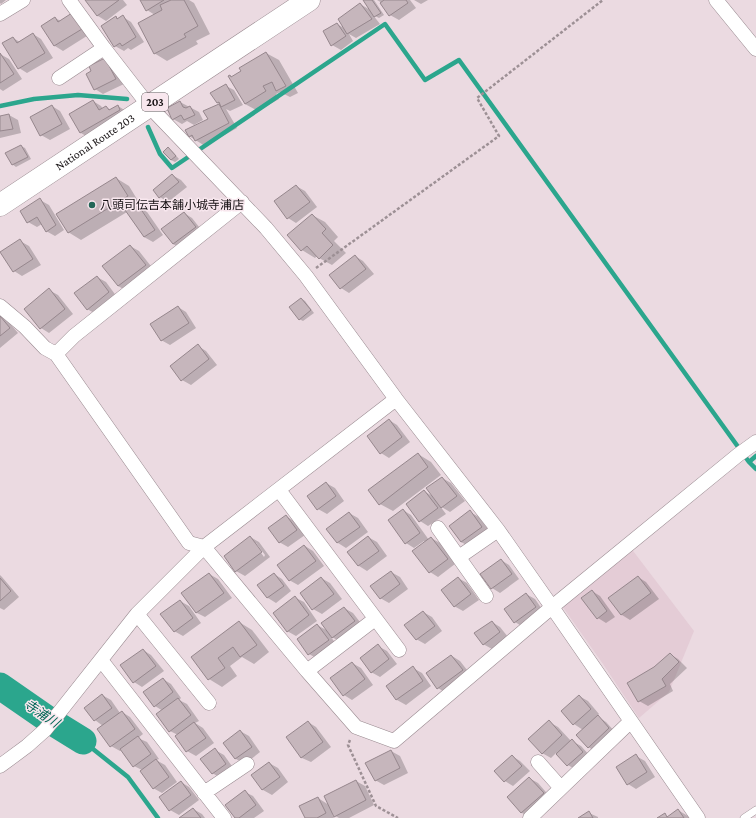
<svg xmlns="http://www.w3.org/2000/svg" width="756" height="818" viewBox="0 0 756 818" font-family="'Crimson Pro','Noto Sans JP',serif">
<rect width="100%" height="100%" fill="#ebdae1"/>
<!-- built -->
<path fill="#e4ccd6" d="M624,539L694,631L669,692L639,718L603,664L555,596Z"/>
<!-- shadow -->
<path fill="#0003" fill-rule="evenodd" d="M0,0H6L1,4L0,3Z
M86,0H123L127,5L106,21L98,16Z
M141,0H189L194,3L210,34L196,41L198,44L167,61L154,53L155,15L147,10Z
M365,0H374L384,15L379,18L373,15L380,24L356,38L349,34L353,41L341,50L332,45L337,24L344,28L360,4L372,11Z
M377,0H410L416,8L399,20L390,15L382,3Z
M414,0H428L421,4Z
M116,17L119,19L123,17L131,22L144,42L131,50L128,48L124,51L115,46Z
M55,18L61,21L81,19L90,34L63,51L55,46Z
M33,34L41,39L53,58L27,73L19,68L13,38L20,42Z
M266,53L279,60L298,93L290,97L280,92L276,94L279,99L258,111L245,104L232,78Z
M0,54L9,59L22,79L3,91L0,89Z
M105,59L124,84L103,94L95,89Z
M226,86L234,90L243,105L230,111L226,109L237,128L205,146L189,136L209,120L205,112L220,104L217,103Z
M93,101L101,106L103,109L106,107L111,110L118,106L126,111L89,138L81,133Z
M180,102L199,112L203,120L194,125L187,121L182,124L173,119Z
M52,106L60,111L70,129L50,140L41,135Z
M9,115L18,120L21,133L0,138V117Z
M21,146L25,148L31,159L16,167L12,164Z
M168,149L172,151L179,159L175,162L171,160Z
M172,175L181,180L187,187L168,202L160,197Z
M116,178L129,186L140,204L138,205L145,209L163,235L153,242L144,237L127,212L81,240L68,232Z
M296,186L305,191L317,207L296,223L288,218Z
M40,200L49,205L64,230L55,236L46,231L42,224L37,227L28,222Z
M184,213L192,218L203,232L182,249L173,244Z
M312,215L325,222L338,237L334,241L346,253L332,265L319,258L317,256L315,258L302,250Z
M20,241L29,246L41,265L22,276L14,271Z
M130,246L139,251L154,270L127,291L118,286Z
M355,256L363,261L374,274L349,293L341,288Z
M97,277L106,282L117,297L96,314L87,309Z
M49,290L58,295L73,314L49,333L41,328Z
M302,299L305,301L314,313L303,321L299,319Z
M178,307L186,312L196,328L170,345L161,340Z
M0,313L3,315L18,333L0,348Z
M198,346L206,351L217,365L191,385L182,380Z
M389,420L397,425L410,442L389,458L381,453Z
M418,454L431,462L441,475L393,511L380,504Z
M442,478L451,483L465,501L450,512L440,506L446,514L428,526L420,521L424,491L434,497Z
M326,483L335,488L344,501L327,514L318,509Z
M403,510L411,515L429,540L431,538L440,543L455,564L438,577L430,572L425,542L424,541L414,548L406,543Z
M470,512L479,517L490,532L470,547L461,542Z
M349,513L358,518L368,532L346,548L338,543Z
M286,516L294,521L305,535L288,547L279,542Z
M250,537L259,542L270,557L245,576L236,571ZM254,543H256L265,555L264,557Z
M368,537L377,542L387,556L367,571L359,566L348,552Z
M305,546L313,551L324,566L298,585L289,580L278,565Z
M501,560L509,565L519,579L500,593L492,588Z
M391,572L400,577L408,589L389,603L380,598Z
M209,574L218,579L232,598L205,617L197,613Z
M274,574L282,579L291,591L276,603L268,598L258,585Z
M0,575L2,577L19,597L4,610L0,608Z
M638,577L646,582L659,599L630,620L622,615L609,598Z
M321,578L330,583L342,599L322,614L313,609Z
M458,578L467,583L479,600L463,611L454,606Z
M592,591L600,596L615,617L606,623L598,618Z
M526,594L535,599L544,612L523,627L515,622Z
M296,598L304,602L317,621L296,636L287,631Z
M180,601L189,606L201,623L183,636L174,631Z
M344,608L353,613L363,626L341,642L330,636L337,645L318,659L309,654L317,625L328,631Z
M423,612L432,617L442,631L425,644L416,639Z
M239,622L252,630L269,652L254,664L242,657L230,666L237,676L222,687L209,679L192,657Z
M492,622L500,627L508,637L492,649L483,644Z
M378,646L387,651L397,664L380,677L371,672Z
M143,650L151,655L164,671L142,687L134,682Z
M670,654L678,659L687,668L670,684L673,691L648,706L639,701L655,668Z
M452,656L460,661L471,675L446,693L438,688Z
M352,663L361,668L373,685L352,700L344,695Z
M413,668L422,673L431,686L406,705L397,700L387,686Z
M163,679L171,684L181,698L179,700L187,704L199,721L195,723L203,728L214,743L196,756L187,751L176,736L178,735L170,731L163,711L155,706Z
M102,695L111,700L120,713L122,712L130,717L143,734L138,738L147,742L159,759L156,760L165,765L177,782L162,793L153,788L142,770L134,766L122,750L120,751L111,746L98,729L103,726L95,720Z
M579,696L588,701L599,714L597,716L606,722L617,734L597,752L588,747L583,730L574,724L562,711Z
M308,722L316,727L331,747L311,762L302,758L287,738Z
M549,722L558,727L571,741H572L581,746L591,757L576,770L568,765L556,753L551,758L542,753Z
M240,731L249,736L260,752L245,764L236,759L224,743Z
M215,750L224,755L234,769L221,778L212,773Z
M391,751L400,756L408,773L384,785L375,780Z
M512,756L520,761L530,771L513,786L505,781Z
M636,756L645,761L655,777L636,789L628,784Z
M269,763L278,768L288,782L272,795L263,790L253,775Z
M529,778L538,783L552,799L531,818L522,813L508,797Z
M356,781L365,786L374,805L349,818H339L332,814L334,818H306L318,798L329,805Z
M181,782L189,787L199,800L179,815L170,810Z
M245,792L253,796L264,811L254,818H236Z
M193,809L202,814L205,818H181Z
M678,810L691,818H659L665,815L668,817Z
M589,813L598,817V818H580Z"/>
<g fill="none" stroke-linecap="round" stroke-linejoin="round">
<!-- stream -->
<path stroke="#2ba68d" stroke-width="4.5" d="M0,106L34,99L78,95L127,99
M148,127L160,154L172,168L385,24L425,80L459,60L749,462L756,456
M749,462L756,469
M83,741L128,777L158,818"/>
<!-- river -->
<path stroke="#2ba68d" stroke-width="27" d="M0,686L49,720L83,741"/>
</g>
<!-- building -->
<path fill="#c6b6bc" stroke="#96878d" d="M85,0H119L97,16Z
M140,0H164L146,11Z
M171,0H184L198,26L184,34L186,37L154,54L138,23L162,10L160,5Z
M363,0H372L381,13L374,17Z
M384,0H406L408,3L389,16L380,3Z
M360,3L372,19L347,34L338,19Z
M72,13L82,29L54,46L41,26L55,17L58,22Z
M123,15L136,37L122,46L120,43L114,47L101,26L116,16L117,19Z
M337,23L346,36L331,46L323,31Z
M33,33L45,53L18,69L2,43L13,37L17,43Z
M266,52L286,86L276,91L272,82L263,86L266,91L245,104L228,76L230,75L231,77L241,71L239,68Z
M0,53L14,74L0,83Z
M105,58L116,79L94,90L86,74L91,71L89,66Z
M226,84L235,100L221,107L219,102L217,103L210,93Z
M93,100L99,110L106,106L109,110L118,105L120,110L80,133L69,114Z
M180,101L183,107L186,108L190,106L195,115L184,120L181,115L172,120L167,108Z
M219,104L229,123L195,141L192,135L189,137L185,130L208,119L203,111Z
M52,105L62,124L40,136L30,117Z
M9,114L13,129L0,131V116Z
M21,145L28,157L12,165L5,153Z
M168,147L176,156L171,160L163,152Z
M172,174L179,182L159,198L153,190Z
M116,177L128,196L68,233L56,214Z
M296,185L310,202L287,219L274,201Z
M40,198L56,225L46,232L37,217L27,223L20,211Z
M136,202L155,230L144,237L125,210Z
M184,212L196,227L173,244L161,229Z
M312,214L326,229L322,233L333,245L319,259L307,246L301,251L287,235Z
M20,239L33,259L13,272L0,252Z
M130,245L146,265L118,286L102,266Z
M355,255L366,269L340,289L329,275Z
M97,276L109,292L87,310L74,293Z
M49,288L65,309L40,329L24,309Z
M301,298L311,310L299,320L289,307Z
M178,306L189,323L161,341L150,324Z
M0,316L10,328L0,336Z
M198,344L209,359L181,381L170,366Z
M389,419L402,437L380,454L367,436Z
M418,453L428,467L379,505L368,490Z
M442,477L457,496L441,508L426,488Z
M326,482L336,496L317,510L307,496Z
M424,490L438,508L419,522L406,504Z
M403,509L420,533L405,544L388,520Z
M470,510L482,527L461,542L449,526Z
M349,512L360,527L337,543L326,529Z
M286,515L297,530L279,543L268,528Z
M250,536L262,552L235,572L224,556Z
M368,536L379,551L358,566L347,552Z
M431,537L448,559L429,573L412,551Z
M304,545L316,561L289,581L277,565Z
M501,559L512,574L491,589L480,574Z
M391,571L400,584L380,599L370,586Z
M209,573L224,593L196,613L181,593Z
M274,573L284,586L267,598L257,585Z
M638,576L651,593L621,615L608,598Z
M321,577L334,594L312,610L300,593Z
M458,577L471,594L454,607L441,590Z
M0,578L11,591L0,601Z
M592,590L607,611L597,619L581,598Z
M526,593L536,607L514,623L504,609Z
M295,596L309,615L287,632L273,613Z
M180,600L193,618L174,632L160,614Z
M344,607L355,621L332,638L321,623Z
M423,611L435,626L416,640L404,625Z
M239,621L257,645L240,657L233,647L218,658L225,668L208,680L191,657Z
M492,621L500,632L483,645L474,633Z
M317,624L329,640L308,655L297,639Z
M378,644L389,659L371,673L360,658Z
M143,649L156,666L133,683L120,665Z
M670,653L679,662L662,679L666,686L638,702L627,683L654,667Z
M451,655L463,670L437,689L426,673Z
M352,662L365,679L343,696L330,678Z
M413,666L423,681L396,700L386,686Z
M163,678L173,692L154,707L143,692Z
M102,694L112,708L94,721L84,708Z
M579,695L591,709L573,725L561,711Z
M178,698L191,715L169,732L156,714Z
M122,711L135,729L110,747L97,729Z
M598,715L609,728L588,748L576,735Z
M549,720L562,735L542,754L528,739Z
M308,721L323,742L301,758L286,737Z
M194,722L206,738L186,752L175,736Z
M240,730L252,747L235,759L223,743Z
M138,736L151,754L133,767L120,749Z
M572,739L583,752L567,766L556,754Z
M215,748L226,764L212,774L200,759Z
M391,750L400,768L375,781L365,763Z
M636,754L647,772L627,785L616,767Z
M512,755L522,766L504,782L494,771Z
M156,759L169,777L153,789L140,771Z
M269,762L280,777L262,790L251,775Z
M529,777L544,793L521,813L507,797Z
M356,780L366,800L334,817L324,796Z
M181,781L191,795L169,811L159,797Z
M245,790L256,805L239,818H235L225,805Z
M318,797L326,813L317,818H305L299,806Z
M193,808L201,818H179Z
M678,809L684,818H657L665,813L667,817Z
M589,811L593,818H578Z"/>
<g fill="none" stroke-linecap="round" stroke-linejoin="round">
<!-- service casing -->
<g stroke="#998a90" stroke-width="8">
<path id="service" d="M744,818L756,810"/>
</g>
<!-- minor casing -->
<g stroke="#998a90" stroke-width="15">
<path id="minor" d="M69,0L104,48L149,106L266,228L306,276L396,399L498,530L552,607L698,818
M716,0L756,49
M0,14L23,0
M59,78L104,48
M242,202L74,336L56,354L189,543L204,547L307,671L356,727L394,741L552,607L738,455L756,442
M0,306L25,327L45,348L56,354
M279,490L399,650
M438,528L486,596
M459,557L498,530
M137,614L209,703
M101,660L224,818
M307,671L375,619
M538,762L561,788
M0,766L27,746L45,730L58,714L137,614L204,547L396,399
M204,793L247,764
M530,818L631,721"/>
</g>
<!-- trunk casing -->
<g stroke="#998a90" stroke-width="23">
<g id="trunk">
<path id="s1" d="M0,205L309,0"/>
</g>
</g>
<!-- path -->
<path stroke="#9d9095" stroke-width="2.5" stroke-dasharray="3 2" stroke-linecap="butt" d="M316,268L499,136L477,98L603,0
M350,740L348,745L376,806L398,818"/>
<!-- service -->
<use href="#service" stroke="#fff" stroke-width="7"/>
<!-- minor -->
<use href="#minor" stroke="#fff" stroke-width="14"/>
<!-- trunk -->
<use href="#trunk" stroke="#fff" stroke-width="22"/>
</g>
<!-- markers -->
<circle fill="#226657" stroke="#f8e7ee" stroke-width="1.5" cx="92" cy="205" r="4"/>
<g text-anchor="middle" stroke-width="3" stroke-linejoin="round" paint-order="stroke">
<!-- shield labels -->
<rect fill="#f8e7ee" stroke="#595054" stroke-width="1" x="142" y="93" width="26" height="18" rx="3"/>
<g font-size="11" font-weight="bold" fill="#151012">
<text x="155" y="106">203</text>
</g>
<!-- street labels -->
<g font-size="12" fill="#151012" stroke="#f8e7ee">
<text dy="4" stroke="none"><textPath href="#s1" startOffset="114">National Route 203</textPath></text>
</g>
<!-- poi labels -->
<g font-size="12" fill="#151012" stroke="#f8e7ee" text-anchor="start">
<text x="100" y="209">八頭司伝吉本舗小城寺浦店</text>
</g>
<!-- water labels -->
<g font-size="13" font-style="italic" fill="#026655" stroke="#f8e7ee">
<text transform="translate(42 713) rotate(33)" y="5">寺浦川</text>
</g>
</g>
</svg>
